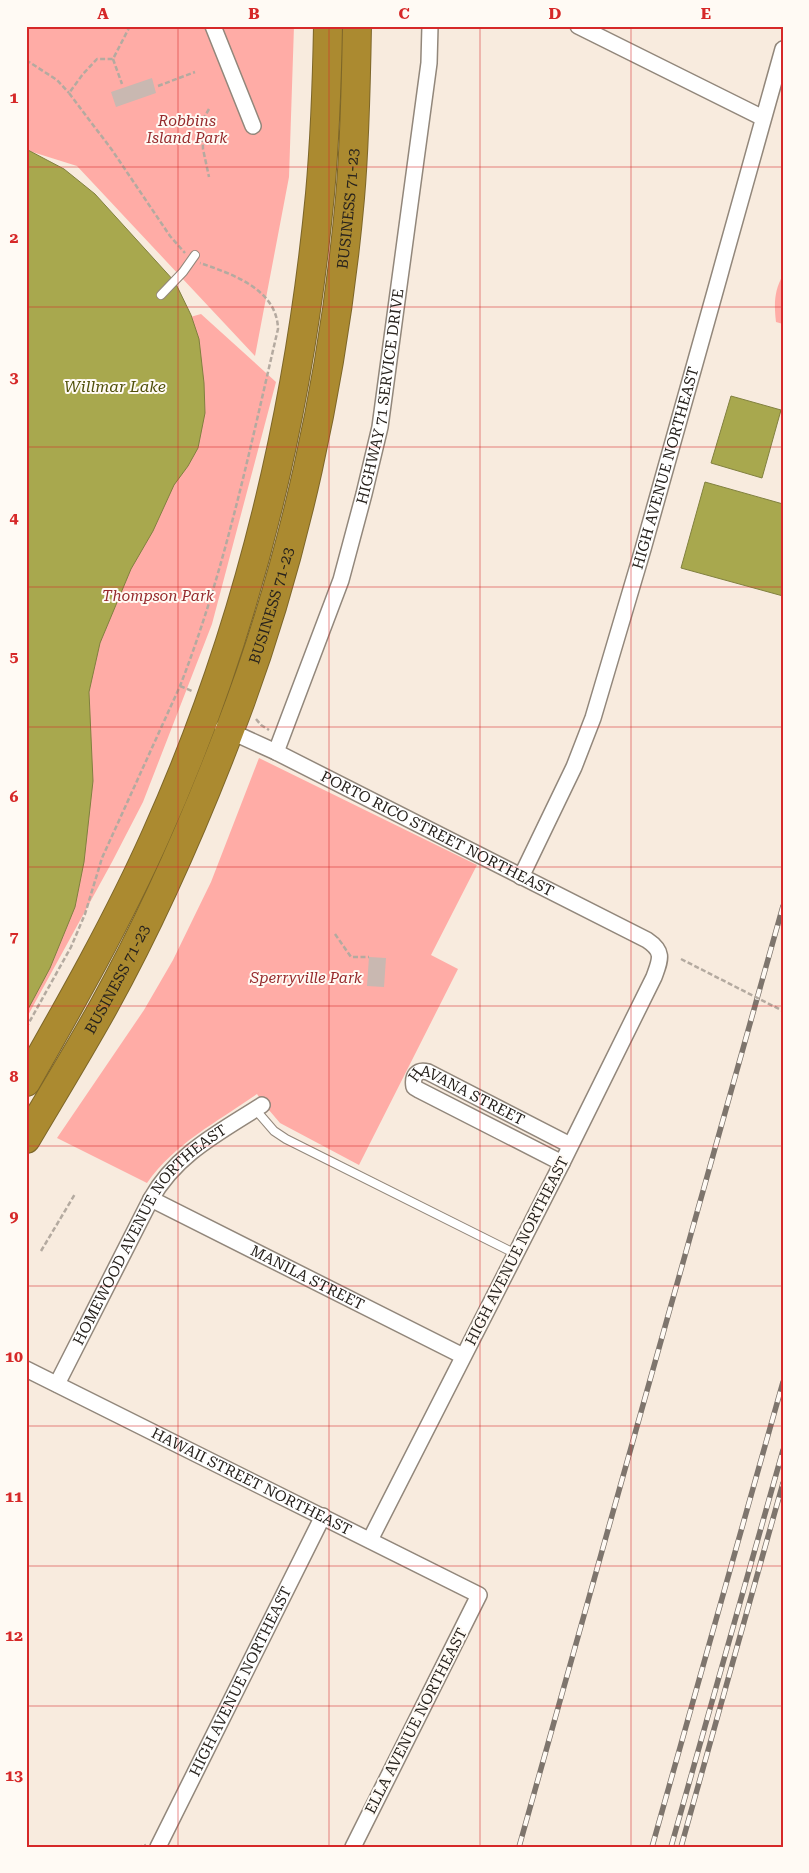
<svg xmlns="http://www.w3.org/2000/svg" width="809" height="1873" viewBox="0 0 809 1873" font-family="'Roboto Serif',serif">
<rect width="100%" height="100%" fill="#f8ebde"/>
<!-- green -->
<path fill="#ffaca6" d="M26,26H294L289,177L255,356L77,166L26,150Z
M783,275V324L776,322C774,304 774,291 783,275Z
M201,314L276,382L212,624L143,802L112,862L26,1019V977L89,624L176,321Z
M259,758L477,865L431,955L458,969L359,1165L280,1123L263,1103L257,1094C217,1122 175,1143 147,1183L57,1138L144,1010L173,960L211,882Z"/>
<!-- water -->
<path fill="#a8a84e" stroke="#81803f" d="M26,149L64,169L95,194L175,282L191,315L199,339L204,383L205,413L198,448L188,466L174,485L153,531L131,569L100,643L89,692L93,781L84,862L75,907L50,968L26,1013Z
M731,396L781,410L762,478L711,463Z
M705,482L783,504V596L681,568Z"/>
<!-- building -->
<path fill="#c9b8b1" d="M152,78L156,93L116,107L111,92Z
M369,957L386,958L384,987L367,986Z"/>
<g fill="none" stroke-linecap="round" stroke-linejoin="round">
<!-- lane casing -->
<g stroke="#92877b" stroke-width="10">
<path id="lane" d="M161,295L183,272L195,255
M255,1109L274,1131L286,1139L516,1254"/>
</g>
<!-- street casing -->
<g stroke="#92877b" stroke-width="18">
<g id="street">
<path d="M213,26L253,126"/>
<path d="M578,26L763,118"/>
<path id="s1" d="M223,728L276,752L647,940C665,952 660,960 654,977L562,1163L370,1540"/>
<path id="s2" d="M276,752L341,580L364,494L380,427L429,63L430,26"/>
<path id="s3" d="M521,877L574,767L593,718L643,549L783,49"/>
<path id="s4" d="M562,1163L419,1090L414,1087C412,1076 417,1069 428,1072L570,1145"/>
<path id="s5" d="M151,1199L463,1356"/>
<path id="s6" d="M26,1369L479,1595L353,1847"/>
<path id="s7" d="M57,1384L151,1199C176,1154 220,1132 262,1105"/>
<path id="s8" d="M158,1847L323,1516"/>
</g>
</g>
<!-- highway casing -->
<g stroke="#7d6629" stroke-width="30">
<g id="highway">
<path d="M26,1082C72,1001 118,920 156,835C247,633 299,414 320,194C325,138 327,82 328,26"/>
<path id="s9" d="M26,1139C52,1095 79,1051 104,1006C152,919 193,826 229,732C294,565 334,376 350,198C355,141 356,83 357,26"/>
</g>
</g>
<!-- path -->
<path stroke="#b4aaa0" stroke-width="2.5" stroke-dasharray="5 2.5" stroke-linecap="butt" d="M130,26L113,59H97L83,74L69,93L112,150L170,236L185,253
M113,59L122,84
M26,60L57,80L69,93
M158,86L195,72
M209,109L202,121L203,149L209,177
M180,686L192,691
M256,719L261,725L269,730
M335,934L351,957H369
M26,1028L71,947L85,914L102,858L180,686C225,571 250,448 278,329C277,289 232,274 200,263
M41,1251L75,1194
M137,1847L146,1845"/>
<!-- lane -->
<use href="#lane" stroke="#fff" stroke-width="8"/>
<!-- street -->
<use href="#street" stroke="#fff" stroke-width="15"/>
<!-- highway -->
<use href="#highway" stroke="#ab8a30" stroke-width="28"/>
<!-- rail casing -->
<g stroke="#7e756d" stroke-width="5.5">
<path id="rail" d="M519,1847L783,906
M652,1847L783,1382
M671,1847L783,1450
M681,1847L783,1483"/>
</g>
<!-- rail -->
<use href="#rail" stroke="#fffaf4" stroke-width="4" stroke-dasharray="11" stroke-linecap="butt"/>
<!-- path-bridge -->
<path stroke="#b4aaa0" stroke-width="2.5" stroke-dasharray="5 2.5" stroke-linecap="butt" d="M681,959L783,1011"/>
</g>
<!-- grid -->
<path fill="none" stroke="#d62828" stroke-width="1" stroke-opacity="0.55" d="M178,26V1847M329,26V1847M480,26V1847M631,26V1847M26,167H783M26,307H783M26,447H783M26,587H783M26,727H783M26,867H783M26,1006H783M26,1146H783M26,1286H783M26,1426H783M26,1566H783M26,1706H783"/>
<g text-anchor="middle" stroke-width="4" stroke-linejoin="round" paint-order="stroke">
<!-- park labels -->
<g font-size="15" font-style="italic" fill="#962a2c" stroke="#fffaf4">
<text x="187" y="126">Robbins<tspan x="187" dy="17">Island Park</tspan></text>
<text x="158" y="601">Thompson Park</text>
<text x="306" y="983">Sperryville Park</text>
</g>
<!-- street labels -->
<g font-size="15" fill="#27221d" stroke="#fffaf4">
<text dy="5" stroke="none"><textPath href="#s9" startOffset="994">BUSINESS 71-23</textPath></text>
<text dy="5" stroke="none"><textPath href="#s2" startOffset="372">HIGHWAY 71 SERVICE DRIVE</textPath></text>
<text dy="5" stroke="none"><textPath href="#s3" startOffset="435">HIGH AVENUE NORTHEAST</textPath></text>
<text dy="5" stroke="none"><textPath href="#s9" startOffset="589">BUSINESS 71-23</textPath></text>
<text dy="5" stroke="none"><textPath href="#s1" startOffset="239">PORTO RICO STREET NORTHEAST</textPath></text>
<text dy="5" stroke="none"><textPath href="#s9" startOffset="184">BUSINESS 71-23</textPath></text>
<text dy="5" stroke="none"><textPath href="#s4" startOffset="236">HAVANA STREET</textPath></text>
<text dy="5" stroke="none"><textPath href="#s7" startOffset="178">HOMEWOOD AVENUE NORTHEAST</textPath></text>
<text transform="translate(517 1251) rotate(-63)" y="5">HIGH AVENUE NORTHEAST</text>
<text dy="5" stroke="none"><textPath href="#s5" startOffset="175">MANILA STREET</textPath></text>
<text dy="5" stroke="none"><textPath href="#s6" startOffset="252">HAWAII STREET NORTHEAST</textPath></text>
<text dy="5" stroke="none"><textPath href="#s8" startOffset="185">HIGH AVENUE NORTHEAST</textPath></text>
<text transform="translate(416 1721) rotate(-63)" y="5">ELLA AVENUE NORTHEAST</text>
</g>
<!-- water labels -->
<g font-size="16" font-style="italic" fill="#51510b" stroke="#fffaf4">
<text x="115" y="392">Willmar Lake</text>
</g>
</g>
<!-- border -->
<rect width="809" height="1873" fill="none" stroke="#fffaf4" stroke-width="55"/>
<rect x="28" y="28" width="754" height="1818" fill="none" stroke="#d62828" stroke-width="2"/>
<g font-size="16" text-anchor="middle" font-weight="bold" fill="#d62828">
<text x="103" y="19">A</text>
<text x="254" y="19">B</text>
<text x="404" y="19">C</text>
<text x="555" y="19">D</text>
<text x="706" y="19">E</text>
<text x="14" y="103">1</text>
<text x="14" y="243">2</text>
<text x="14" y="383">3</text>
<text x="14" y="523">4</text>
<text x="14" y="662">5</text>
<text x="14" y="802">6</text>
<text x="14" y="942">7</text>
<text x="14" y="1082">8</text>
<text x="14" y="1222">9</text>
<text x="14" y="1362">10</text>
<text x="14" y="1502">11</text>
<text x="14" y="1641">12</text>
<text x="14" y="1781">13</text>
</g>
</svg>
